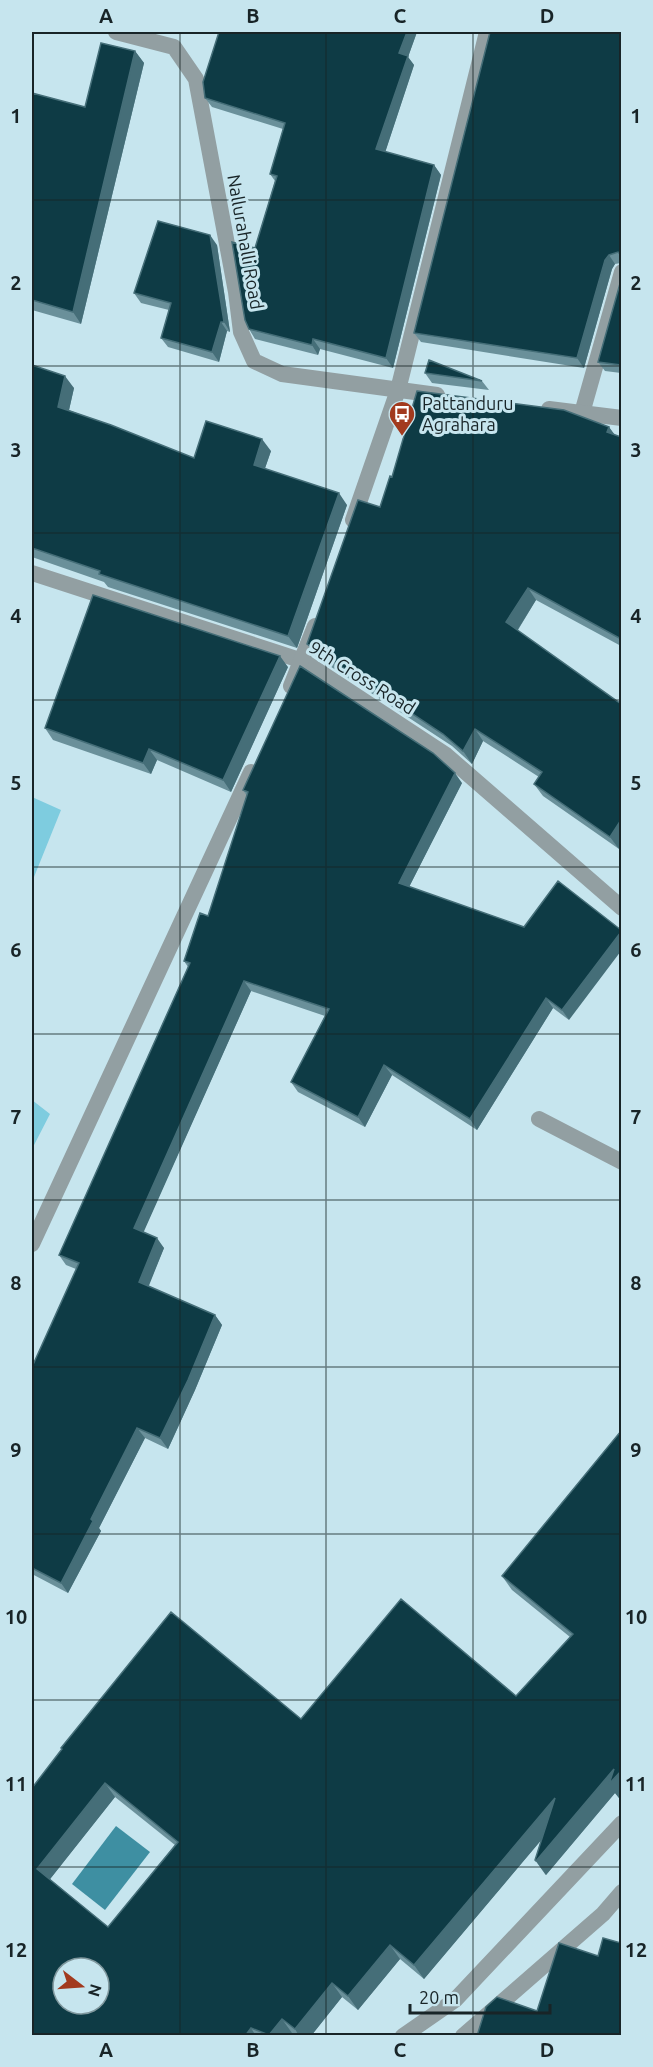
<svg xmlns="http://www.w3.org/2000/svg" width="653" height="2067" viewBox="0 0 653 2067" font-family="Ubuntu,sans-serif">
<rect width="100%" height="100%" fill="#c6e5ee"/>
<!-- green -->
<path fill="#7eccdf" d="M32,797L61,810L32,882Z
M32,1100L50,1114L32,1149Z"/>
<!-- water -->
<path fill="#3e8fa2" d="M116,1826L150,1852L105,1910L72,1884Z"/>
<g fill="none" stroke-linecap="round" stroke-linejoin="round">
<!-- minor -->
<path stroke="#929fa2" stroke-width="16" d="M398,390L487,32
M582,413L622,272
M32,573L303,661L446,755L622,908
M539,1119L622,1162
M403,2036L455,2000L622,1823
M463,2036L603,1914L622,1892"/>
<!-- tertiary -->
<path stroke="#929fa2" stroke-width="16" d="M116,32L174,47L196,79L236,292L241,332L254,361L282,374L437,395
M549,409L622,418
M353,520L398,390
M291,686L315,626
M32,1244L251,772"/>
</g>
<!-- wall -->
<path fill="#6a909a" fill-rule="evenodd" d="M219,32H417L408,57L414,65L385,152L434,165L441,175L393,368L320,349L318,355L255,339L249,329L255,248L275,181L270,174L283,129L212,107L205,98Z
M621,32V263L615,264L612,269L584,368L421,342L414,333Z
M135,51L144,63L81,324L32,310V93L85,107Z
M217,245L230,332L227,331L219,362L168,347L161,338L169,310L141,303L134,293Z
M621,280V373L605,371L598,362Z
M32,365L74,388L69,410L194,458L271,451L265,468L347,505L297,648L108,587L104,582L32,557Z
M425,373L482,381L489,390L432,383Z
M609,427L614,435L621,437V646L536,600L518,630L619,849L543,796L534,784L539,777L483,741L472,764L452,746L316,657L307,644L380,507L392,477Z
M288,667L231,792L157,760L151,774L53,740L45,728Z
M462,783L409,887L524,927L569,1020L553,1008L477,1130L392,1075L365,1127L298,1092L291,1082L325,1016L251,991L143,1232L164,1248L148,1286L215,1315L222,1325L195,1390L168,1449L145,1438L99,1528L101,1531L68,1593L32,1574V1367L76,1269L66,1265L59,1255L188,967L184,961L208,916L247,796L243,790Z
M621,1431L619,1798L615,1793L546,1875L545,1874L535,1860L541,1840L424,1979L400,1959L358,2010L342,1997L311,2036H295L292,2033L290,2036H32V1788L301,1719L516,1696L570,1637L512,1590L502,1576ZM115,1797L175,1845L108,1927L50,1879Z"/>
<!-- shaded-wall -->
<path fill="#456e78" d="M407,32H417L408,57L414,65L383,159L376,149L399,53Z
M135,51L144,63L81,324L73,312Z
M434,165L441,175L393,368L386,358Z
M210,235L217,245L230,332L224,322Z
M609,255L615,264L612,269L584,368L577,358L605,260Z
M221,322L227,331L219,362L212,352Z
M313,339L320,349L318,355L312,345Z
M65,376L74,388L67,419L58,407Z
M609,427L618,439L607,432Z
M262,439L271,451L262,477L254,465Z
M339,493L347,505L297,648L288,636Z
M528,588L536,600L515,634L506,622Z
M280,656L288,667L231,792L223,780Z
M475,729L483,741L472,764L463,751Z
M149,749L157,760L151,774L143,763Z
M455,773L462,783L406,893L399,883Z
M621,820V845L619,849L610,837Z
M621,932V951L569,1020L562,1010Z
M244,981L251,991L141,1238L134,1228Z
M546,998L553,1008L477,1130L470,1119Z
M384,1065L392,1075L365,1127L358,1117Z
M157,1238L164,1248L146,1293L139,1282Z
M215,1315L222,1325L195,1390L168,1449L160,1438Z
M137,1428L145,1438L99,1528L101,1531L68,1593L61,1583L91,1519Z
M614,1769L621,1771V1795L619,1798L615,1793L546,1875L536,1861Z
M105,1783L115,1797L47,1883L37,1869Z
M555,1798L565,1812L424,1979L414,1965Z
M390,1945L400,1959L358,2010L348,1996Z
M332,1983L342,1997L311,2036H299L295,2029Z
M282,2019L292,2033L290,2036L269,2035Z
M251,2028L256,2036H245Z"/>
<!-- building -->
<path fill="#0e3b45" stroke="#456e78" stroke-width="1.5" fill-rule="evenodd" d="M219,32H407L399,53L408,56L376,149L434,165L386,358L313,339L312,345L249,329L245,320L232,242L255,248L277,176L270,174L285,123L205,98L203,82Z
M490,32H621V255L618,252L609,255L605,260L577,358L414,333Z
M101,43L135,51L73,312L32,300V93L85,107Z
M158,221L210,235L224,322H221L212,352L161,338L171,303L134,293Z
M621,280V365L598,362Z
M429,360L482,381L425,373Z
M32,365L65,376L58,407L111,425L194,458L206,421L262,439L254,465L339,493L288,636L99,574L100,571L32,548Z
M417,391L564,410L609,427L607,432L621,437V639L528,588L506,622L621,704V820L610,837L534,784L542,772L475,729L463,751L443,734L307,644L358,500L380,507L390,476L392,477Z
M93,595L280,656L223,780L149,749L143,763L45,728Z
M300,666L433,753L455,773L399,883L524,927L558,881L621,930V932L562,1010L546,998L470,1119L384,1065L358,1117L291,1082L329,1009L244,981L134,1228L157,1238L139,1282L215,1315L188,1380L160,1438L137,1428L91,1519L93,1521L61,1583L32,1568V1367L79,1263L59,1255L190,963L184,961L200,913L208,916L248,792L243,790Z
M621,1431V1771L609,1784L614,1769L536,1861L535,1860L555,1798L414,1965L390,1945L348,1996L332,1983L295,2029L282,2019L269,2035L251,2028L245,2036H32V1788L62,1749L61,1748L171,1612L301,1719L401,1599L516,1696L573,1634L502,1576ZM105,1783L178,1842L108,1927L37,1869ZM63,1968H99V2004H63Z
M603,1938L621,1943V2036H477L486,2007L497,1997L537,2011L559,1943L598,1956Z"/>
<!-- grid -->
<path fill="none" stroke="#182427" stroke-width="1.5" stroke-opacity="0.55" d="M180,32V2036M326,32V2036M473,32V2036M32,200H622M32,366H622M32,533H622M32,700H622M32,867H622M32,1034H622M32,1200H622M32,1367H622M32,1534H622M32,1700H622M32,1867H622"/>
<!-- icons -->
<defs>
<g id="bus-pin" transform="scale(1.35)"><path d="M0 17L-7.5 6A9.5 9.5 0 1 1 7.5 6Z" fill="#a23a1e" stroke="#c6e5ee"/><path d="M-5-6H5V4H4V6H2V4H-2V6H-4V4H-5ZM-3.5-4V0h7V-4ZM-3.5 1.2v1.5H-2V1.2ZM2 1.2v1.5H3.5V1.2Z" fill="#fff"/></g>
</defs>
<g fill-rule="evenodd">
<use href="#bus-pin" x="402" y="414"/>
</g>
<g text-anchor="middle" stroke-width="6" stroke-linejoin="round" paint-order="stroke">
<!-- street labels -->
<g font-size="18" fill="#182427" stroke="#c6e5ee">
<text transform="translate(245 242) rotate(80)" y="6">Nallurahalli Road</text>
<text transform="translate(362 678) rotate(32)" y="6">9th Cross Road</text>
</g>
<!-- poi labels -->
<g font-size="18" fill="#182427" stroke="#c6e5ee" text-anchor="start">
<text x="422" y="410">Pattanduru<tspan x="422" dy="21">Agrahara</tspan></text>
</g>
</g>
<!-- border -->
<rect width="653" height="2067" fill="none" stroke="#c6e5ee" stroke-width="66"/>
<!-- north arrow -->
<g transform="translate(81 1986) rotate(107)"><circle r="28" fill="#c6e5ee" stroke="#80989e" stroke-width="1.5"/>
<path d="M0-4.5L10 22L0 15L-10 22Z" fill="#a23a1e"/>
<text y="-9" font-size="16" font-weight="bold" text-anchor="middle" fill="#182427">N</text>
</g>
<!-- scale -->
<path d="M410 2004v9h140v-9" fill="none" stroke="#182427" stroke-width="3"/>
<text x="419" y="2004" font-size="18" fill="#182427" stroke="#c6e5ee" stroke-width="4.5" paint-order="stroke">20 m</text>
<rect x="33" y="33" width="587" height="2001" fill="none" stroke="#182427" stroke-width="2"/>
<g font-size="20" text-anchor="middle" font-weight="bold" fill="#182427">
<text x="106" y="23">A</text>
<text x="253" y="23">B</text>
<text x="400" y="23">C</text>
<text x="547" y="23">D</text>
<text x="16" y="123">1</text>
<text x="636" y="123">1</text>
<text x="16" y="290">2</text>
<text x="636" y="290">2</text>
<text x="16" y="457">3</text>
<text x="636" y="457">3</text>
<text x="16" y="623">4</text>
<text x="636" y="623">4</text>
<text x="16" y="790">5</text>
<text x="636" y="790">5</text>
<text x="16" y="957">6</text>
<text x="636" y="957">6</text>
<text x="16" y="1124">7</text>
<text x="636" y="1124">7</text>
<text x="16" y="1290">8</text>
<text x="636" y="1290">8</text>
<text x="16" y="1457">9</text>
<text x="636" y="1457">9</text>
<text x="16" y="1624">10</text>
<text x="636" y="1624">10</text>
<text x="16" y="1791">11</text>
<text x="636" y="1791">11</text>
<text x="16" y="1957">12</text>
<text x="636" y="1957">12</text>
<text x="106" y="2057">A</text>
<text x="253" y="2057">B</text>
<text x="400" y="2057">C</text>
<text x="547" y="2057">D</text>
</g>
</svg>
